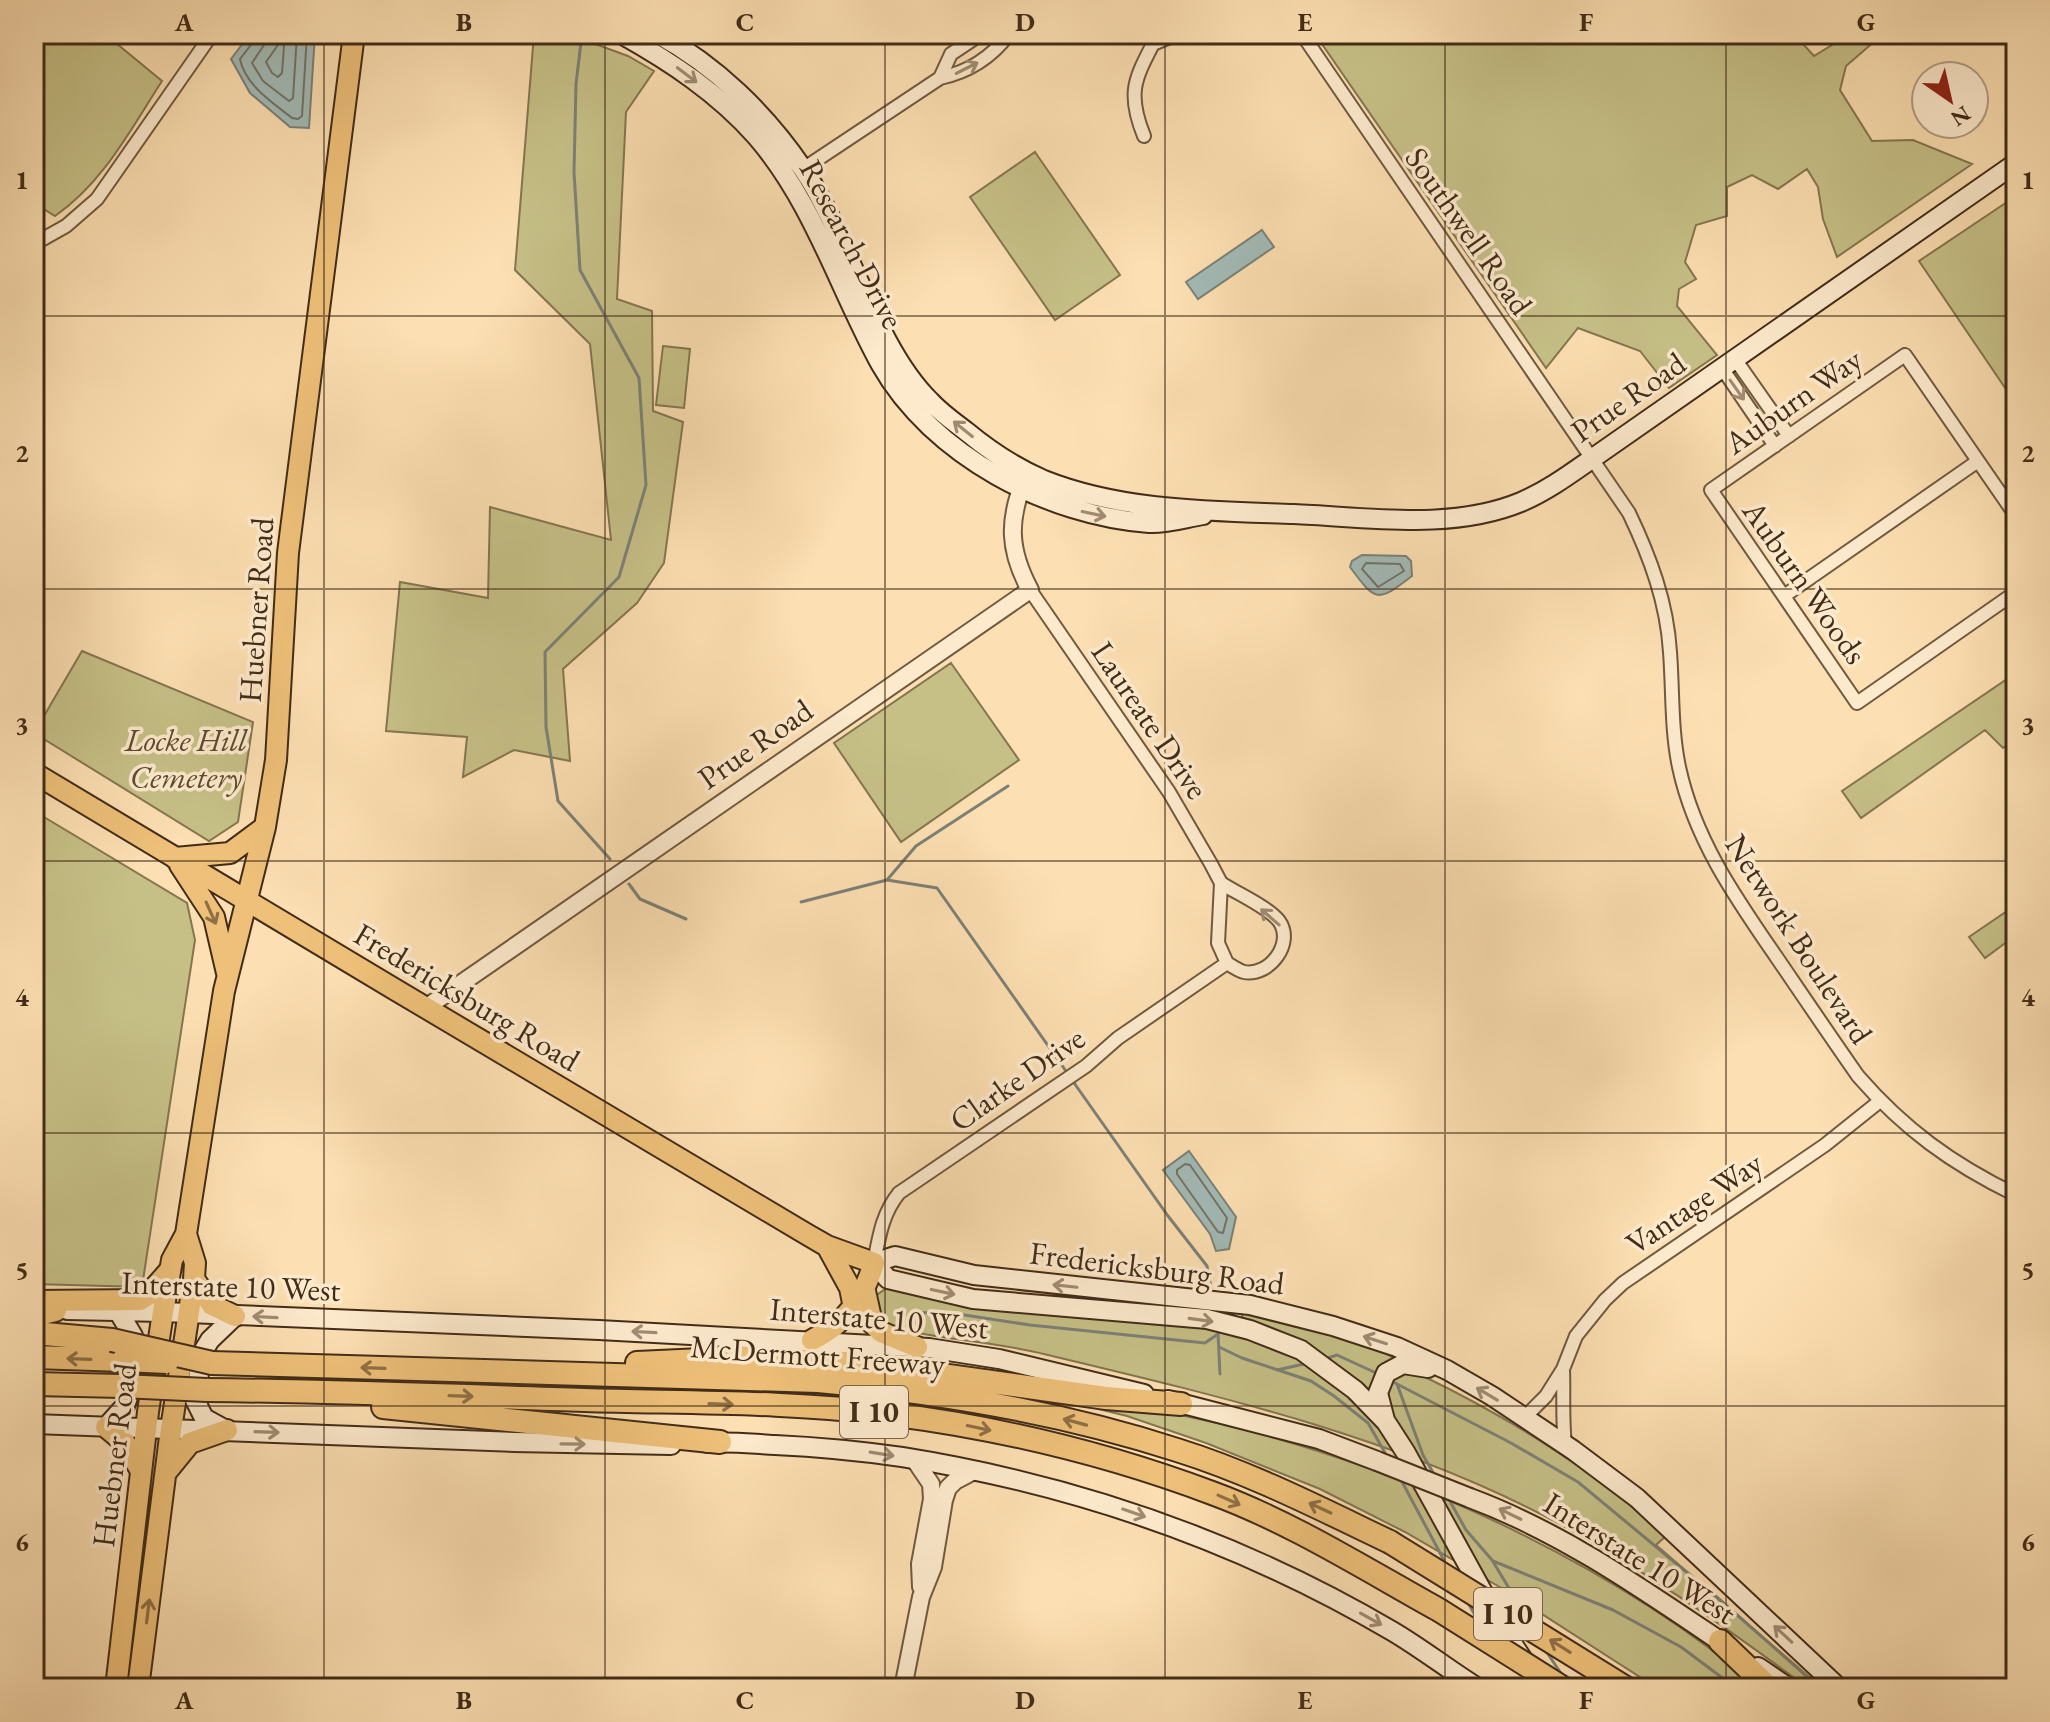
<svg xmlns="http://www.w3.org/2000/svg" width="2050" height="1722" viewBox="0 0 2050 1722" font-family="'EB Garamond',serif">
<rect width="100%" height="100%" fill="#fcdfb2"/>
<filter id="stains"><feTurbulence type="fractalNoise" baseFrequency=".0025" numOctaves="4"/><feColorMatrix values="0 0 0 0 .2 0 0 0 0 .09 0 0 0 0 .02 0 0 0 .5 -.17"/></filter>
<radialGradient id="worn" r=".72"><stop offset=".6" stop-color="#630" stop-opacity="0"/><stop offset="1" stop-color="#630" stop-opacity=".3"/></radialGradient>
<!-- green -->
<path fill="#c6c087" stroke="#847650" stroke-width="2" d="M34,34H105L162,81C131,129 103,183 55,216L34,203Z
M534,34H568L628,56L654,71L626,112L617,299L652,311L653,411L683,422L664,563L637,603L563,669L570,761L514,750L463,777L467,737L386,731L400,582L488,598L490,507L611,540L590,344L515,270Z
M1315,34H1473L1478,39L1518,41L1524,34H1747L1750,37L1754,34H1808L1802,43L1814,56L1850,34H1883L1846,66L1840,90L1872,141L1913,140L1972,164L1837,257L1823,219L1818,187L1807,169L1778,189L1752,175L1727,187V216L1696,225L1685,262L1696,279L1679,289L1677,306L1717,355L1669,388L1640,351L1578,328L1546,368Z
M1035,152L1120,275L1055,320L970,197Z
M2016,196V404L1919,261Z
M663,346L690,349L684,408L656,405Z
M82,651L253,722L238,822L209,841L34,733Z
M951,663L1019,760L901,842L834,743Z
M2016,673V738L2003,748L1985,730L1861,818L1842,791Z
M34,811L187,903L195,940L142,1287L34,1284Z
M2016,905V935L1985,958L1969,937Z
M888,1287L1239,1330L1243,1312C1289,1322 1335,1334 1379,1350C1394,1356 1406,1368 1421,1375C1508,1417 1594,1470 1666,1536L1656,1545L1822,1688H1808C1728,1629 1648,1572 1560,1524C1400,1438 1220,1396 1044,1354C991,1341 935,1339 883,1326L874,1297Z
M1074,1403C1102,1405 1132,1405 1159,1411C1367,1449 1598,1552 1760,1688H1657L1503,1589L1405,1532L1320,1489L1206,1443L1127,1416Z"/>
<!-- water -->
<path fill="#a2bab6" stroke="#7c8177" stroke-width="2" d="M250,34H315L309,128L290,127L250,93L231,59Z
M1262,230L1274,247L1198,299L1186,282Z
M1362,555L1406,556L1411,561L1412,576C1377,603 1376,602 1350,567L1352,561Z
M1189,1151L1236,1217L1229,1249L1216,1251L1210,1234L1163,1170Z"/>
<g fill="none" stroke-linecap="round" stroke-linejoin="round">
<!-- shore -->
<path stroke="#727367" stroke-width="2" d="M255,34L254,41L240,59C245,85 273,103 292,118L298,119L302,116L307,34
M265,34L264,45L252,63L263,81L289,101L293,98L297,34
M280,42L284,46L282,73L278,77L272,73L266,62Z
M1366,563L1400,564L1404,571L1378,587L1362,569Z
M1185,1164L1190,1165L1227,1218L1223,1233L1218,1232L1177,1174V1170Z"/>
<!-- stream -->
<path stroke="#7c8177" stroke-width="3" d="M582,34L576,84L574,172L580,270L639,378L646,485L619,577L545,652L546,727L558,801L610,859
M887,880L916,846L1008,786
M629,884L640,899L686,919
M801,902L887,880L937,888L1068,1074
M1072,1080L1168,1216L1207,1266L1211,1288
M917,1313L945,1312L1030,1325L1205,1343L1218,1334
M1218,1334L1220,1374
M1219,1347L1242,1358L1311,1381L1334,1396L1368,1423L1388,1458
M1328,1358L1337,1355L1374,1372
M1277,1370L1304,1364
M1391,1381L1397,1384L1423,1455L1435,1476
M1397,1384L1511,1443L1578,1482L1719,1599L1820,1688
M1400,1478L1447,1566
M1447,1496L1466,1530L1492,1560L1524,1613
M1493,1561L1613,1610L1681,1647L1736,1688
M1467,1601L1479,1622
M1546,1651L1562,1675"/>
<!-- minor casing -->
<g stroke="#70593e" stroke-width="16">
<path id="minor" d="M1302,34L1629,513C1650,557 1667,602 1670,652C1673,691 1671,729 1679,767C1694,838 1735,897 1775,955C1803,996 1830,1036 1858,1076C1904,1129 1952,1164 2016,1195
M1153,44L1177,34
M940,78L951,54L981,34
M1144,136C1125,89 1137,76 1158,34
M803,169L940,78C969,72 991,58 1009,34
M34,244L66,226L97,199L212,34
M1735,359L1789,436
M1722,368L1775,446
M2016,516L1905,355L1711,490L1857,703L2016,592
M1030,590L1169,792L1211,864L1221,883L1218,943L1227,963C1232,966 1239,971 1244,972C1269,977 1295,943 1279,921C1268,907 1236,893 1221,883
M1784,596L1978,461
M874,1263C879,1237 882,1214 899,1193L1086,1066L1118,1038L1227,963
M1563,1369C1564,1395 1562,1419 1565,1445
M1525,1417L1546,1396L1563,1369L1576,1336L1605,1300L1623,1283L1825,1145L1880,1101"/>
</g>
<!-- tertiary casing -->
<g stroke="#70593e" stroke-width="20">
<path id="tertiary" d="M427,1007L1030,590C1008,549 1008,520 1025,478
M914,1459L931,1484L932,1499L920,1564L921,1587
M903,1688L921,1597L933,1567L944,1500L948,1488L955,1481L976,1470"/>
</g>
<!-- secondary casing -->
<g stroke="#422c18" stroke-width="22">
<path id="secondary" d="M621,34C671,62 718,93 756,136C814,203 839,289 881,365C932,455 1048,516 1149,523C1167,524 1185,518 1203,515
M658,34C716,66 766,114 803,169C849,237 873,345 930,401C941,413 954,422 967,432C990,451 1016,468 1044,480C1122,511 1211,511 1294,514C1368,517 1451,531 1521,502C1547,491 1570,474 1593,458L2016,163
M67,1310L163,1312L599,1330L929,1348L999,1359L1144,1394
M1168,1400L1319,1439L1377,1461
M1385,1420L1378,1393L1386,1373L1403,1364L1428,1368
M34,1424L514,1442L671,1445
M106,1427L125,1406L128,1397L133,1336L118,1311
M224,1429L204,1418L195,1400L202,1353L210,1340L235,1316
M708,1443C730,1441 753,1444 775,1445C818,1447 860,1451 902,1457C1077,1485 1239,1541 1392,1631C1421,1648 1449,1670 1478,1688
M1470,1498C1564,1533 1647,1592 1730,1648
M1758,1667L1789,1688
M1542,1688L1506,1634L1406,1453L1386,1422L1355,1390L1301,1350L1250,1330L1207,1319L973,1299L888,1279L874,1263L895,1256L974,1275L1250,1305L1333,1326L1397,1347L1447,1370L1492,1396L1573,1450L1637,1498L1839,1688"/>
</g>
<!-- primary casing -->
<g stroke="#422c18" stroke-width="24">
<path id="primary" d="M34,773C291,928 550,1082 808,1235L827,1246L874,1263C863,1299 846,1323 812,1340
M175,858L230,853L265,827
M180,865L214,917L227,973
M827,1246L850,1288L853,1303
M194,1279L212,1305L235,1316
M865,1291L872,1323L881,1332L917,1347
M34,1301L140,1300L148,1295L170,1270
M106,1427L125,1443L141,1471
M168,1470L190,1443L227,1430
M116,1688L148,1412L163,1312L172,1260L186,1234L224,991L265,827L276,760L288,553L354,34
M138,1688L171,1429L194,1279L195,1263L186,1234"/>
</g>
<!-- motorway casing -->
<g stroke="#422c18" stroke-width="26">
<path id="motorway" d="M34,1315L55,1310
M34,1333L112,1340
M34,1357L123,1360
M212,1363L818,1381C940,1392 1060,1412 1177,1450C1251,1473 1321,1509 1390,1542
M637,1363L745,1358L863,1364L1106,1398L1181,1404
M34,1384L122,1386
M207,1390C333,1391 458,1396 584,1400C686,1403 789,1401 890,1414C1000,1428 1108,1454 1212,1493C1291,1522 1365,1569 1439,1610
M383,1407L720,1442
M1720,1641L1769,1688"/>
</g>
<!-- minor -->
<use href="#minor" stroke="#fdeacd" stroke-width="12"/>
<!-- tertiary -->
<use href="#tertiary" stroke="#fdeacd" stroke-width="16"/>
<!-- secondary -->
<use href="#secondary" stroke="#fdeacd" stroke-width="18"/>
<!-- primary -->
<use href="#primary" stroke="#eec079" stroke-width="20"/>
<!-- motorway -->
<use href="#motorway" stroke="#eec079" stroke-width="22"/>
<!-- secondary-bridge casing -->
<g stroke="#422c18" stroke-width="22" stroke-linecap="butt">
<path id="secondary-bridge" d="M1377,1461L1470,1498"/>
</g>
<!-- motorway-bridge casing -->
<g stroke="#422c18" stroke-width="26" stroke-linecap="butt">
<path id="motorway-bridge" d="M112,1340L212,1363
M123,1360L167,1362
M122,1386L207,1390
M1390,1542L1626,1688
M1439,1610L1563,1688"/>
</g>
<!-- secondary-bridge -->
<use href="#secondary-bridge" stroke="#fdeacd" stroke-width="18"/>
<!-- motorway-bridge -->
<use href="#motorway-bridge" stroke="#eec079" stroke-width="22"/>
</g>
<!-- one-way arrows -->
<defs><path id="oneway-shaft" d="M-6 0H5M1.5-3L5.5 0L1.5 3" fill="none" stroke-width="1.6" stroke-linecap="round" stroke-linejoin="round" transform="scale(2)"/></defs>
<g stroke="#a08b72">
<use href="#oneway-shaft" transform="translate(967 68) rotate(-27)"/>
<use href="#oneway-shaft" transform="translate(687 75) rotate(37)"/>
<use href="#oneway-shaft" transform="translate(1737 390) rotate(55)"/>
<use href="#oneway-shaft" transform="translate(963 429) rotate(-141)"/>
<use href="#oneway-shaft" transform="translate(1094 514) rotate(12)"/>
<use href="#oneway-shaft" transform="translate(1270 917) rotate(-139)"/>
<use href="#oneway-shaft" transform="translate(1065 1286) rotate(-174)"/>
<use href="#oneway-shaft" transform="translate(943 1292) rotate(12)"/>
<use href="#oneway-shaft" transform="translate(265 1317) rotate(-177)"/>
<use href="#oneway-shaft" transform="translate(1201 1320) rotate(8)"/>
<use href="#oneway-shaft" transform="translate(644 1332) rotate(-177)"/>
<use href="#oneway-shaft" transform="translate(1375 1340) rotate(-162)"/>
<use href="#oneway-shaft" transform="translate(1487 1394) rotate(-149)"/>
<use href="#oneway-shaft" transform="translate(267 1432) rotate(2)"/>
<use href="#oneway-shaft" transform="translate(573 1444) rotate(1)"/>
<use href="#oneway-shaft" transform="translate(882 1454) rotate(9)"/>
<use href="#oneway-shaft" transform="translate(1134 1513) rotate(19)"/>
<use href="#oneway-shaft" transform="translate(1510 1514) rotate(-154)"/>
<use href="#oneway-shaft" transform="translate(1371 1619) rotate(29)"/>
<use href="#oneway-shaft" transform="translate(1783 1634) rotate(-137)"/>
</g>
<g stroke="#8f6f44">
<use href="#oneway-shaft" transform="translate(211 913) rotate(66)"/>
<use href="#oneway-shaft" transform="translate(79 1359) rotate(-178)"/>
<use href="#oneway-shaft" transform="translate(373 1368) rotate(-178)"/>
<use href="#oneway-shaft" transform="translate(461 1396) rotate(2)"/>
<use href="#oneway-shaft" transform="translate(721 1404) rotate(2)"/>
<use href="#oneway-shaft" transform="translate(1075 1422) rotate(-165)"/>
<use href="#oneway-shaft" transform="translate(979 1428) rotate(12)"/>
<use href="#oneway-shaft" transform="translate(1229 1500) rotate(24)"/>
<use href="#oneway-shaft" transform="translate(1320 1508) rotate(-155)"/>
<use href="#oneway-shaft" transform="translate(148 1611) rotate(-83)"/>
<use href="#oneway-shaft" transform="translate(1560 1646) rotate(-148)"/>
</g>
<!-- grid -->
<path fill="none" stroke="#422c18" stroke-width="2" stroke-opacity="0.55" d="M324,34V1688M605,34V1688M885,34V1688M1165,34V1688M1445,34V1688M1726,34V1688M34,316H2016M34,589H2016M34,861H2016M34,1133H2016M34,1406H2016"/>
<g text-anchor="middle" stroke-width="7" stroke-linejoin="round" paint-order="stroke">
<!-- shield labels -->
<g fill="#fdeacd" stroke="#7a654e" stroke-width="2">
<rect x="840" y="1386" width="68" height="52" rx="6"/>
<rect x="1474" y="1588" width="68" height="52" rx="6"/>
</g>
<g font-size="30" font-weight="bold" fill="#422c18">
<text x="874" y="1422">I 10</text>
<text x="1508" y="1624">I 10</text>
</g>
<!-- street labels -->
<g font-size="32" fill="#422c18" stroke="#fdeacd">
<text transform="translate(1469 231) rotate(55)" y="11">Southwell Road</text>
<text transform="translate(852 244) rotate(62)" y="11">Research Drive</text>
<text transform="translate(1628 397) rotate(-35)" y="11">Prue Road</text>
<text transform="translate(1793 401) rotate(-35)" y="11">Auburn Way</text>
<text transform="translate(1805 582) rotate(55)" y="11">Auburn Woods</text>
<text transform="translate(256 610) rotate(-86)" y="11">Huebner Road</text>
<text transform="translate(1150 720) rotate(56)" y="11">Laureate Drive</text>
<text transform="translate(755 744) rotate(-35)" y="11">Prue Road</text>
<text transform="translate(1799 939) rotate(57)" y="11">Network Boulevard</text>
<text transform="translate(467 997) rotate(31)" y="11">Fredericksburg Road</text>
<text transform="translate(1017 1079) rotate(-35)" y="11">Clarke Drive</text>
<text transform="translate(1694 1203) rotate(-34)" y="11">Vantage Way</text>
<text transform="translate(1157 1268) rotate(7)" y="11">Fredericksburg Road</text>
<text transform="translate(231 1286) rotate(2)" y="11">Interstate 10 West</text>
<text transform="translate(879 1318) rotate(5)" y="11">Interstate 10 West</text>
<text transform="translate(818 1355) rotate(4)" y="11">McDermott Freeway</text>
<text transform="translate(114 1455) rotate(-83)" y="11">Huebner Road</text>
<text transform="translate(1640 1558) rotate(32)" y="11">Interstate 10 West</text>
</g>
<!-- park labels -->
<g font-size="32" font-style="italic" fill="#5c4a2e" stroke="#fdeacd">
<text x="186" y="751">Locke Hill<tspan x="186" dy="37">Cemetery</tspan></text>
</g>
</g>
<!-- margin -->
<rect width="2050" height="1722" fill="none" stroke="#fcdfb2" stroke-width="88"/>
<!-- north arrow -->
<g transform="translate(1950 100) rotate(146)"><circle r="38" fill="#fdeacd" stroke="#b29e85" stroke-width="2"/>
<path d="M0-6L14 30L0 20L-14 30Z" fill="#8f2418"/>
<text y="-12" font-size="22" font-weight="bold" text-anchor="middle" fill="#422c18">N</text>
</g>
<rect x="44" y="44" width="1962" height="1634" fill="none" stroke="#422c18" stroke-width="3"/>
<g font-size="26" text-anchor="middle" font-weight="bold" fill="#422c18">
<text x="184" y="31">A</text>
<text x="464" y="31">B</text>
<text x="745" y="31">C</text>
<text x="1025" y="31">D</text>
<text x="1305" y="31">E</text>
<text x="1586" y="31">F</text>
<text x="1866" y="31">G</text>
<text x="22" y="189">1</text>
<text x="2028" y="189">1</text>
<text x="22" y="462">2</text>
<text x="2028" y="462">2</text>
<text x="22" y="734">3</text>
<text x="2028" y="734">3</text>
<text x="22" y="1006">4</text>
<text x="2028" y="1006">4</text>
<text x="22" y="1279">5</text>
<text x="2028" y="1279">5</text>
<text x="22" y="1551">6</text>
<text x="2028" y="1551">6</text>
<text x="184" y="1709">A</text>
<text x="464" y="1709">B</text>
<text x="745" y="1709">C</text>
<text x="1025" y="1709">D</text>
<text x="1305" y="1709">E</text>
<text x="1586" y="1709">F</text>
<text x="1866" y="1709">G</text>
</g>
<rect width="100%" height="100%" filter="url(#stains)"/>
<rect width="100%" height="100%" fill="url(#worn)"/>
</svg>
